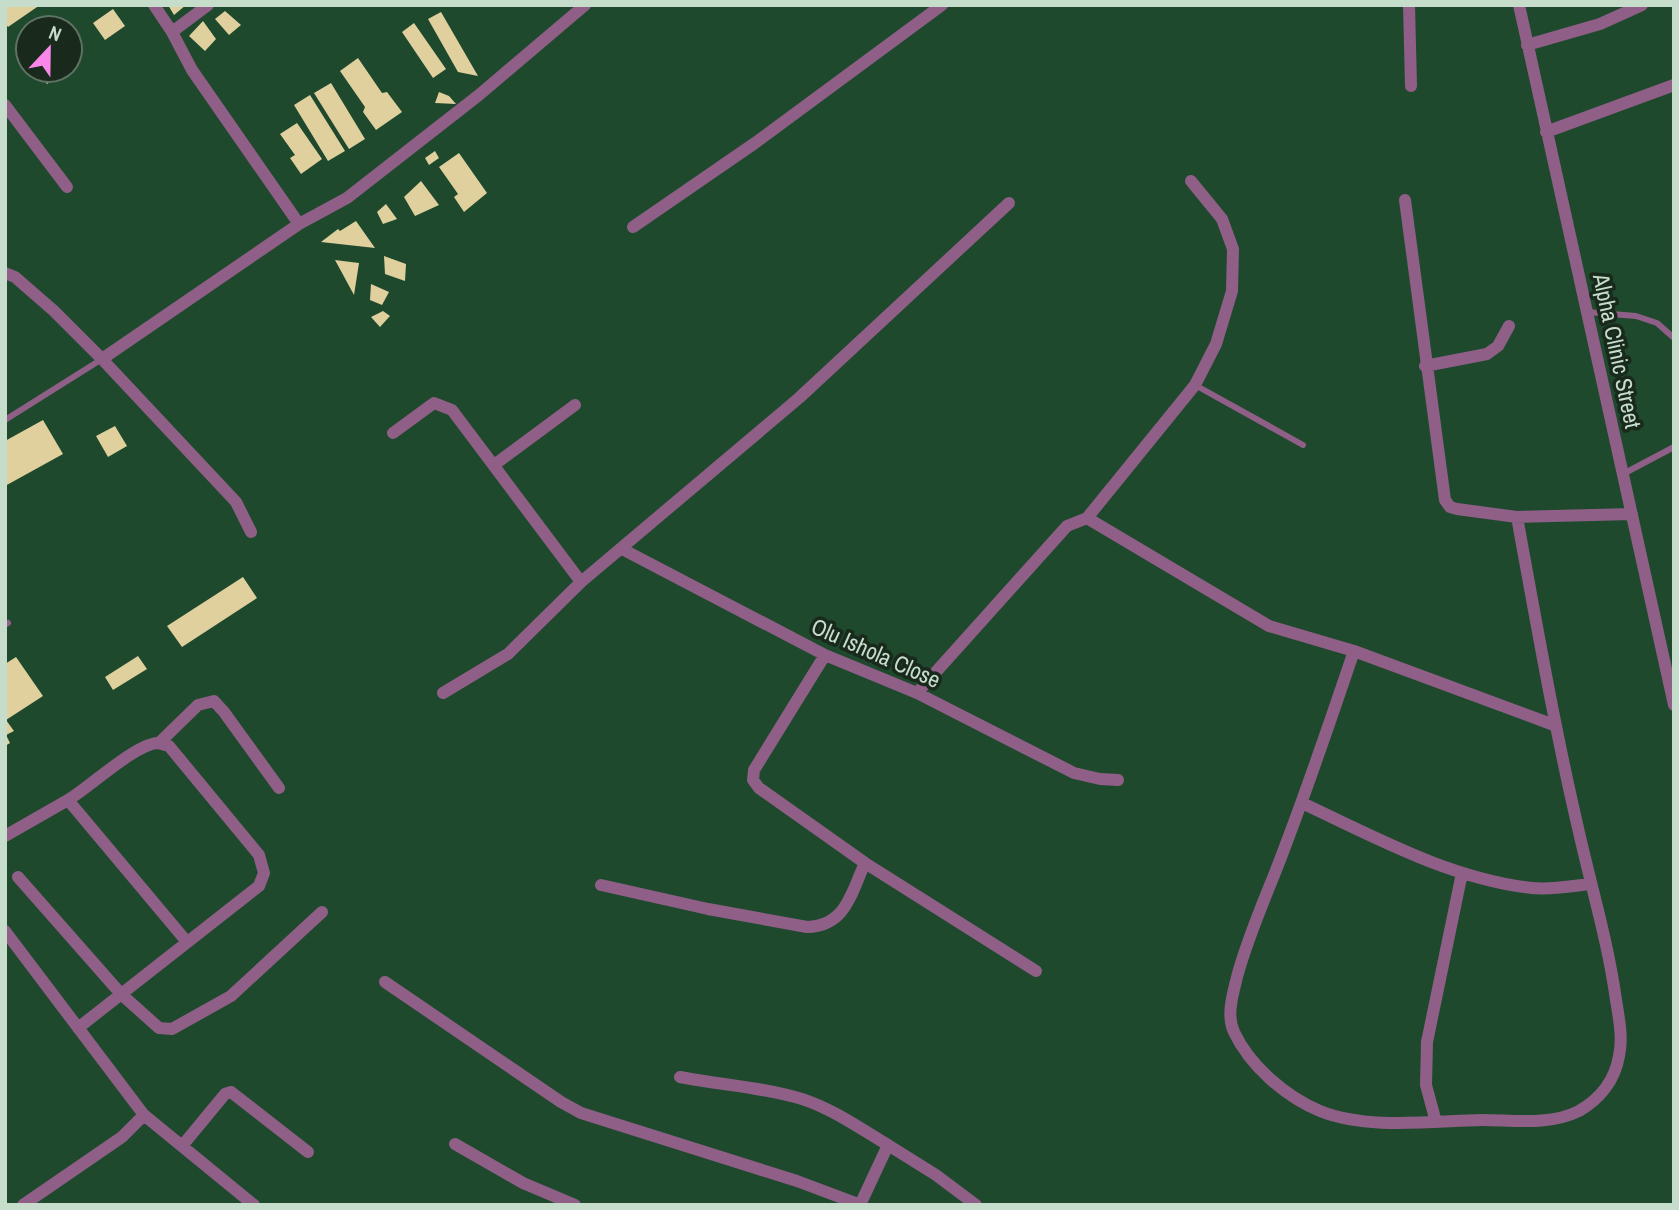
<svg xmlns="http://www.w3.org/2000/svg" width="1679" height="1210" viewBox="0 0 1679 1210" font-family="'Archivo Narrow',sans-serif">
<rect width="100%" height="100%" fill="#1f492d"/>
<!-- building -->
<path fill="#dfd09e" d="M5,5H40L8,27L5,23Z
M168,5H186L174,15Z
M113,9L125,26L105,40L93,23Z
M225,11L241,25L229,35L215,19Z
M441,12L478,76L458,72L428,19Z
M203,21L216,39L205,51L189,36Z
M414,23L446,69L433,78L402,32Z
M70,49L79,61L70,67Z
M358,58L382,93L387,92L402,112L376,130L363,112L365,107L340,71Z
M36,70H66L47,84Z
M331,83L365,139L349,149L314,93Z
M439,92L449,96L456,104L435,103Z
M310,95L345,151L328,161L294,105Z
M297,123L322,159L301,174L290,158L295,155L280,134Z
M435,151L439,158L429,165L425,158Z
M459,153L487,193L464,212L454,197L458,194L439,167Z
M421,181L439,205L415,216L404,197Z
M386,204L397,219L383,224L377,212Z
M356,221L375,248L321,242L338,229L340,231Z
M384,256L406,264L405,281L385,274Z
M335,260L359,263L354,295Z
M371,284L389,292L382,305L370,300Z
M383,311L390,316L380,327L371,317Z
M43,420L63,454L5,486V441Z
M115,426L127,446L108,457L96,436Z
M243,577L257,598L182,647L167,626Z
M138,656L147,669L113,690L105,677Z
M16,657L43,696L6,720L14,731L6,735L10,743L5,746V664Z"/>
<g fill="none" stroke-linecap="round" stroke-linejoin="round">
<!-- lane -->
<path stroke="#8f5f87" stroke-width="6" d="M1587,312L1636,316L1657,323L1674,338
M1195,385L1303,445
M5,420L102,359
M1623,474L1674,447
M5,625L8,623"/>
<!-- street -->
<path stroke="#8f5f87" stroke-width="12" d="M154,5L172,32L192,70L299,224L347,198L479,95L585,5
M1409,5L1411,86
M1519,5L1674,705
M172,32L208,5
M1527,45L1600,24L1642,5
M5,105L67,187
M1546,132L1674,85
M1405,200L1445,500L1450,507L1457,509L1517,517L1632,514
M633,227L755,143L942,5
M5,273L15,277L54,311L102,359L236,502L251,532
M102,359L299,224
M1425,366L1487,354L1498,346L1509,326
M393,433L434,403L452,410L581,582
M494,465L575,405
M1087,518L1269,626L1354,651L1554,725
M622,549L825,655L917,693L1074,773L1100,779L1118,780
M1354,651C1332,716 1310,781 1286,844C1270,888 1249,932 1237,977C1233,994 1226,1015 1234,1032C1250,1066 1286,1097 1320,1111C1366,1130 1433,1121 1482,1120C1513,1120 1549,1126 1579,1111C1600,1099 1615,1080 1619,1056C1623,1037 1619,1019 1616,1000C1608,942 1591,886 1578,828C1554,725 1536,621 1517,517
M825,655L754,770L753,780L759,788L865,863L1036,971
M443,693L508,654L581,582L799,398L1009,203
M917,693L1067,526L1087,518L1195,385L1216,344L1232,291L1233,249L1222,219L1191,181
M159,743L198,705L214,701L224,712L279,788
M1302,803C1375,837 1450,879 1532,888C1550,890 1572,886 1590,884
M5,836L68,800
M18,877L121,994L159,1028L172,1029L231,996L322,912
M601,885L708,909L807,927C846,926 851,893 865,863
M5,931L144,1115L254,1205
M385,982L561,1102L581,1113L797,1181L861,1205
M78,1028L259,886L264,873L259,855L169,746C168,746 159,743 158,743C135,744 90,787 68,800L187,942
M680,1077C721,1085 763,1087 802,1099C833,1109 861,1129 888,1145L860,1205
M1436,1122L1426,1085L1427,1042L1462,873
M455,1144L523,1183L575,1205
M888,1145L936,1175L976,1205
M182,1146L225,1094L231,1092L308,1152
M23,1205L122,1137L144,1115"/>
</g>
<g text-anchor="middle" stroke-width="7" stroke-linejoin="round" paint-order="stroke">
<!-- street labels -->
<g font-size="23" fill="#c7ddcc" stroke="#192a1d">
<text transform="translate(1617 351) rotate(78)" y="8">Alpha Clinic Street</text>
<text transform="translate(876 653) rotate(24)" y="8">Olu Ishola Close</text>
</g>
</g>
<!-- border -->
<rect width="1679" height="1210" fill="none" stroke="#c7ddcc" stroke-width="14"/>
<!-- north arrow -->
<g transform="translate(49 49) rotate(22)"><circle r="33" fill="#192a1d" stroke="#5f7263" stroke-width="2"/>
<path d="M0-5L12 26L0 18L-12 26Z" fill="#f987e9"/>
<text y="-10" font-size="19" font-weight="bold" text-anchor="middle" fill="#c7ddcc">N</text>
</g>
</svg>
